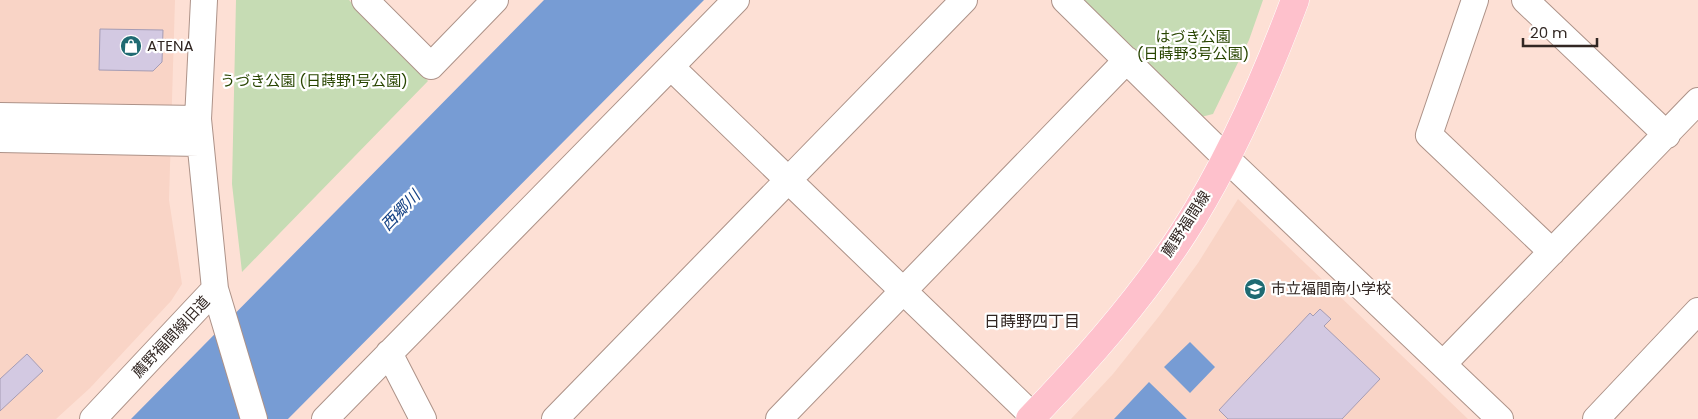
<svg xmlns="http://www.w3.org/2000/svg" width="1698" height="419" viewBox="0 0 1698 419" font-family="Poppins,'Noto Sans JP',sans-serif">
<rect width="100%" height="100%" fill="#fde0d5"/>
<!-- built -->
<path fill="#f9d4c6" d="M0,0H175L169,200L182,284L171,301L90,388L56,419H0Z
M1238,199L1468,419H1071L1113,374L1160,315L1198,263Z"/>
<!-- green -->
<path fill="#c6dcb4" d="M236,0H349L428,81L242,272L232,184Z
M1080,0H1263L1249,40L1213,114L1201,117Z"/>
<!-- water -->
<path fill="#779cd4" d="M544,0H704L288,419H131Z
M1190,342L1215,367L1190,393L1164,367Z
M1149,382L1187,419H1114Z"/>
<!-- building -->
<path fill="#d3c9e2" stroke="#a59cb4" d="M100,29L163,30L162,62L153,71L99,70Z
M1320,309L1331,319L1324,326L1380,379L1342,419H1228L1219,410L1310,313L1313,316Z
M27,354L43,371L0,411V379Z"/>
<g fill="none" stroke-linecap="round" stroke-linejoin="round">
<!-- minor casing -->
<g stroke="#ad9288" stroke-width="28">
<path id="minor" d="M204,0L198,119L215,289L254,419
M365,0L431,66L495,0
M1065,0L1226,158L1500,419
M1475,0L1429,135L1552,252
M1525,0L1667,135
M671,67L1033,416
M0,116L198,119
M0,139L199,143
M389,353L423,419
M1443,364L1698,101
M93,419L215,289
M325,419L736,0
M555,419L964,0
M779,419L1127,60
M1596,419L1698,311"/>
</g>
<!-- major casing -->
<g stroke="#fff" stroke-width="29">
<path id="major" d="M1030,419C1086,361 1140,300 1184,232C1230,160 1265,80 1295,0"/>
</g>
<!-- minor -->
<use href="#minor" stroke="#fff" stroke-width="26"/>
<!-- major -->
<use href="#major" stroke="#fec1cc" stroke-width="28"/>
</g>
<!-- icons -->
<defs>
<g id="shop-disc" transform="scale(1.125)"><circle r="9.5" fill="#1f6a72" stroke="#fff"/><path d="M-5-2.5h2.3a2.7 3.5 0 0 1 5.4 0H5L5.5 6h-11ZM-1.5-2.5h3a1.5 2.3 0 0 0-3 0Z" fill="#fff"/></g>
<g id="school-disc" transform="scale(1.125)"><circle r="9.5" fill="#1f6a72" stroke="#fff"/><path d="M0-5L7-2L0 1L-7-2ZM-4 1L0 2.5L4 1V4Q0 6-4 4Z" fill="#fff"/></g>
</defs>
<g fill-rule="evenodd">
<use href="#shop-disc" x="131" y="46"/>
<use href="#school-disc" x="1255" y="289"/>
</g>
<g text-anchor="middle" stroke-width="4.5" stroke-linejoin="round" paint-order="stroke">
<!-- park labels -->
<g font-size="15" fill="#284500" stroke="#fff">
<text x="1193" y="42">はづき公園<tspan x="1193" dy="17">(日蒔野3号公園)</tspan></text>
<text x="314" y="86">うづき公園 (日蒔野1号公園)</text>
</g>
<!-- poi labels -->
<g font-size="15" fill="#322723" stroke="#fff" text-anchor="start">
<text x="147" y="51">ATENA</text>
<text x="1271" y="294">市立福間南小学校</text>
</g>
<!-- street labels -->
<g font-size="15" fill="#322723" stroke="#fff">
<text transform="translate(1186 224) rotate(-57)" y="5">薦野福間線</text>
<text transform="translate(171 337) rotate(-47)" y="5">薦野福間線旧道</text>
</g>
<!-- water labels -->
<g font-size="16" font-style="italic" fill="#154285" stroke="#fff">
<text transform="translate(400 210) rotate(-46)" y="6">西郷川</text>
</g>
<!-- neighbourhood labels -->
<g font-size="16" fill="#322723" stroke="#fff">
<text x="1032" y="327">日蒔野四丁目</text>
</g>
</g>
<!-- scale -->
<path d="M1523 38v8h74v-8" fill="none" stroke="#322723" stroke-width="2.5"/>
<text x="1530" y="38" font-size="15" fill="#322723" stroke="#ffffff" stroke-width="4" paint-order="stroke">20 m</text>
</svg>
